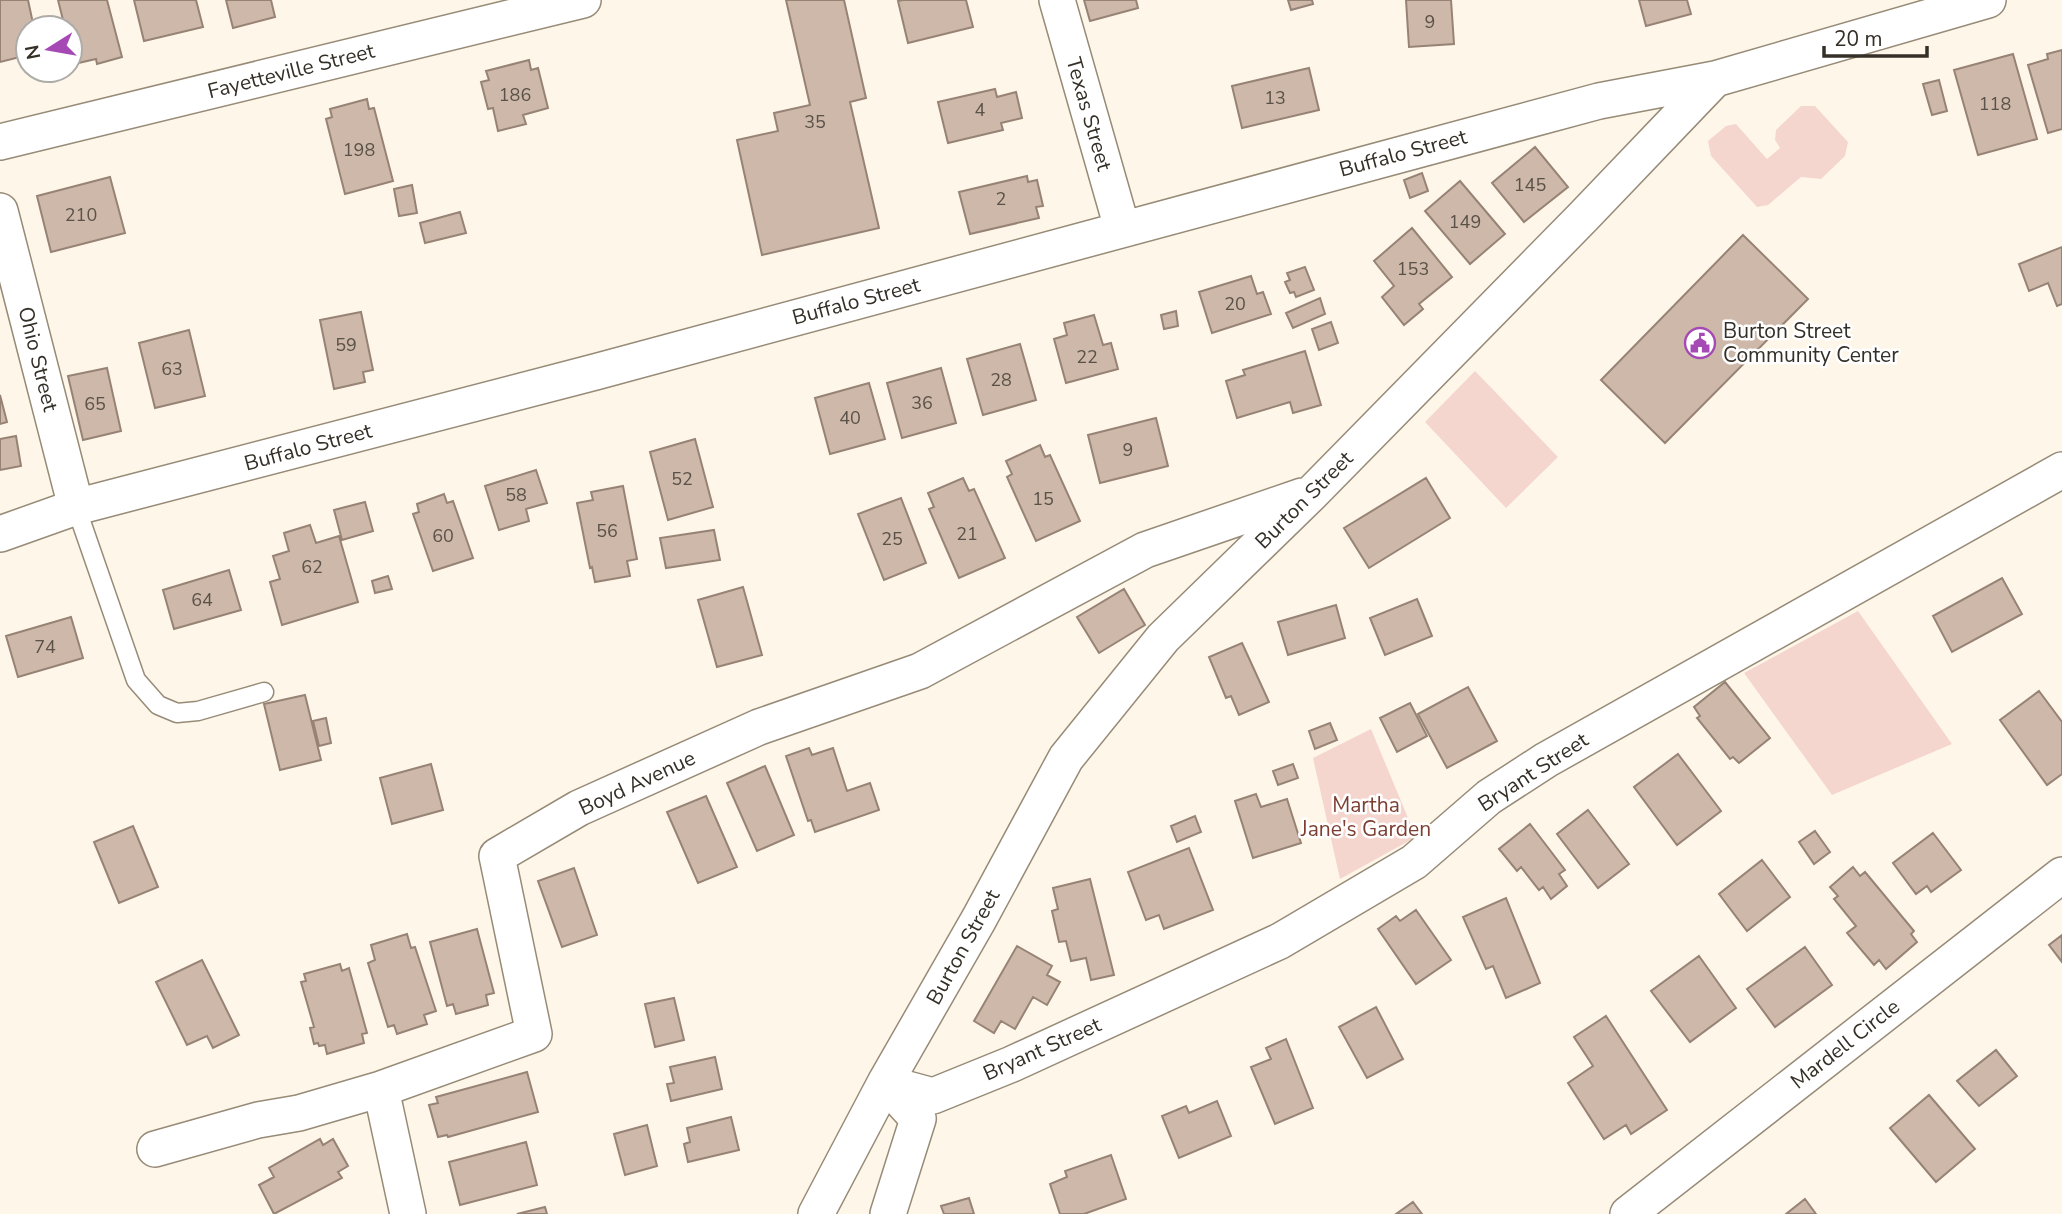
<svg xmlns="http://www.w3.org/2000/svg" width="2062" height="1214" viewBox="0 0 2062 1214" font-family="'Nunito Sans',sans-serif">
<rect width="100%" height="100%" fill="#fef6e9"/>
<!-- green -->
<path fill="#f5d6cf" d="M1801,106H1815L1848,142L1845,156L1821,179L1801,177L1768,205L1757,207L1711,156L1708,141L1726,126L1736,124L1767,159L1780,148L1775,140L1776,130Z
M1475,371L1558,457L1506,508L1425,422Z
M1858,611L1952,744L1832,795L1744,673Z
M1371,729L1416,837L1340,879L1313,758Z"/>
<!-- building -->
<path fill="#cdb8a9" stroke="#978375" stroke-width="2" d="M0,0H28L34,28H28V55L0,62Z
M58,0H107L122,57L97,64L96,59L74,64L70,47V28H65Z
M134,0H196L203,27L144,41Z
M226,0H271L275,17L233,28Z
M786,0H844L866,98L850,102L879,228L762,255L737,140L778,131L774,113L810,105Z
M903,0H966L973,27L908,43L898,1Z
M1084,0H1136L1138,8L1090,21Z
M1288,0H1312L1313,4L1291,10Z
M1406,0H1451L1454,44L1409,47Z
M1639,0H1687L1691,14L1646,26Z
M2062,50V129L2048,133L2028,65L2048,59L2047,54Z
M2013,54L2037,139L1978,155L1954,70Z
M529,60L531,70L538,68L548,108L523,115L526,124L498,131L493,108L488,109L481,82L489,80L486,71Z
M1309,68L1319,110L1242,128L1232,86Z
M1939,80L1947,111L1932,115L1923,84Z
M995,89L997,97L1016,92L1022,118L1001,123L1003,130L948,143L938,102Z
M367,99L369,109L374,108L393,181L345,194L326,119L332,117L330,109Z
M1535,147L1568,187L1524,222L1492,183Z
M1422,173L1428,191L1410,198L1404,180Z
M1027,176L1028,182L1037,180L1043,206L1036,207L1039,218L970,234L959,192Z
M110,177L125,233L51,252L37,196Z
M1460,181L1505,234L1470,264L1425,211Z
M412,185L417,213L399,216L394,189Z
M460,212L466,233L425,243L420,223Z
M1412,228L1452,277L1419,304L1423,309L1404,325L1382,297L1394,286L1374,261Z
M1743,235L1808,299L1665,443L1601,380Z
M2062,247V304L2057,306L2048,283L2029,291L2019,264Z
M1305,267L1314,290L1296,297L1294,292L1290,293L1285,282L1290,280L1287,273Z
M1251,276L1257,294L1263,292L1271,314L1212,333L1199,292Z
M1320,298L1325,314L1293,328L1286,313Z
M1176,311L1178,326L1164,329L1161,315Z
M361,312L373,370L363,372L365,382L334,389L320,320Z
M1094,315L1103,345L1111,343L1118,369L1066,383L1054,339L1067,335L1064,323Z
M1331,322L1338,343L1319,350L1312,329Z
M189,330L205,396L155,408L139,343Z
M1020,344L1036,400L983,415L967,359Z
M1305,351L1321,405L1293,413L1290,402L1237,418L1226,381L1245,375L1243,370Z
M107,368L121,431L83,440L68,376Z
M941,368L956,423L902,438L887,383Z
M869,383L885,439L830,454L815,398Z
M0,395L7,422L0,424Z
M1156,418L1168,466L1100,483L1088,435Z
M16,436L21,466L0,470V439Z
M695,439L713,507L668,520L650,452Z
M1040,445L1045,457L1050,455L1080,521L1036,541L1007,477L1012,474L1006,461Z
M536,470L547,503L526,509L529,521L499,530L485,486Z
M963,478L969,491L974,489L1005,558L959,578L929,509L934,507L928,493Z
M1426,478L1450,518L1369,568L1344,528Z
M623,486L637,559L627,561L630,576L595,582L592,567L590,568L577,503L593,500L591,492Z
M444,494L447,503L453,501L473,558L433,571L413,514L419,512L417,504Z
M901,498L926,563L884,580L858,514Z
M365,502L373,531L342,540L334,510Z
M310,525L316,543L339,536L358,602L282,625L270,582L280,579L273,556L289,551L284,533Z
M714,530L720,560L666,568L660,538Z
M229,570L241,610L174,629L163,590Z
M388,576L392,589L375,593L372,581Z
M2002,578L2022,614L1952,652L1933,616Z
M743,587L762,655L717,667L698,600Z
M1124,589L1145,625L1099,653L1077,617Z
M1417,599L1432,636L1385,655L1370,618Z
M1336,605L1345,638L1288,655L1278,622Z
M71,617L83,658L18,677L6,636Z
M1242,643L1269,702L1239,715L1231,696L1226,698L1209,657Z
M1725,682L1770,738L1739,763L1733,757L1730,759L1697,718L1700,716L1694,707Z
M1468,687L1497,741L1447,768L1418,714Z
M2039,691L2062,722V774L2047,785L2000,720Z
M305,695L321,760L280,770L264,704Z
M1410,703L1427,736L1397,752L1380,718Z
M326,718L331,743L319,746L313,721Z
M1330,723L1337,740L1315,749L1309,731Z
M809,748L812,755L833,748L847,791L870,783L879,810L815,832L811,820L808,821L786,756Z
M1678,754L1721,811L1677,845L1634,787Z
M431,764L443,810L392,824L380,778Z
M1293,764L1298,778L1278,785L1273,771Z
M765,766L794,835L757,851L727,783Z
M1256,794L1261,807L1287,799L1301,843L1253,858L1235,801Z
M706,796L737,867L698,883L667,812Z
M1588,810L1629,864L1598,888L1557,834Z
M1195,816L1201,832L1177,842L1171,826Z
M1530,824L1565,870L1559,874L1567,886L1551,899L1543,887L1539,890L1521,867L1517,871L1499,849Z
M133,826L158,887L119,903L94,842Z
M1815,831L1830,852L1814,864L1799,842Z
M1933,833L1961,870L1931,892L1927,886L1916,894L1893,863Z
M1189,848L1213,910L1164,929L1159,915L1146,920L1128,872Z
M1762,860L1790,897L1747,931L1719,894Z
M1853,867L1860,876L1865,872L1914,931L1911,934L1917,942L1886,969L1879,960L1874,965L1847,933L1856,926L1834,899L1838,896L1830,887Z
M574,868L597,935L562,947L538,881Z
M1090,879L1114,975L1091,980L1086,958L1071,961L1066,941L1059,942L1052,911L1058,909L1053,888Z
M1506,898L1540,983L1506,998L1493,966L1486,969L1463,917Z
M1416,910L1451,960L1416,984L1378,929L1396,916L1400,921Z
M477,929L494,993L486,995L488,1005L456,1014L453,1004L447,1006L430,942Z
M407,934L411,948L415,947L436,1011L424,1015L427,1024L397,1034L394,1025L388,1027L368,963L375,960L371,945Z
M2062,935V962L2049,945Z
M1017,946L1052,966L1047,975L1060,982L1047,1005L1033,997L1015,1029L1001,1021L994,1033L974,1021Z
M1805,947L1832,985L1775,1027L1747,989Z
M1699,956L1736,1008L1690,1042L1651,991Z
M202,960L239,1035L213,1048L207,1036L187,1045L156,982Z
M340,964L342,971L349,968L367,1033L362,1034L364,1043L327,1054L325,1045L319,1046L318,1043L314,1044L310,1028L314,1027L301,982L306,981L304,974Z
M674,998L684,1040L655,1047L645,1004Z
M1376,1007L1403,1059L1367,1078L1339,1027Z
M1606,1016L1667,1110L1631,1134L1626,1125L1604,1139L1568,1083L1593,1066L1574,1037Z
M1286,1039L1313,1108L1275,1124L1251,1067L1271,1059L1266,1048Z
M1996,1050L2017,1076L1979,1106L1957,1081Z
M715,1057L722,1089L671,1101L667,1084L674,1083L670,1067Z
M527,1072L538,1112L448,1137L447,1135L438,1137L429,1105L438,1103L436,1097Z
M1929,1095L1975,1149L1936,1182L1890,1128Z
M1217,1101L1231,1136L1179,1158L1162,1116L1186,1106L1189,1113Z
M731,1117L739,1150L688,1162L684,1144L690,1142L687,1128Z
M647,1125L657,1166L625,1175L614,1134Z
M320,1139L323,1145L333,1139L348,1166L338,1172L342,1178L274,1214L259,1185L274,1177L269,1168Z
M526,1142L537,1185L460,1205L449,1162Z
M1111,1155L1126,1199L1084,1214H1060L1050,1184L1067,1177L1065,1171Z
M969,1198L974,1214H944L941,1206Z
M1805,1199L1816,1214H1786Z
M1413,1202L1422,1214H1396Z
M545,1207L547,1214H517Z"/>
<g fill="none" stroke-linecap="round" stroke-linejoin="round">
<!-- service casing -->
<g stroke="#978b77" stroke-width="21">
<path id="service" d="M76,507L136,680L158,705L177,713L198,711L264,692"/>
</g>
<!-- minor casing -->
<g stroke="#978b77" stroke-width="38">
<path id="minor" d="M1057,0L1122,228
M0,142L583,0
M0,211L76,507
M0,534L76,507L595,372L1599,101L1715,79
M885,1083L933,1096L1012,1064L1280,941L1414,862L1489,797L1546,760L2062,470
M885,1083L918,1119L888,1214
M381,1089L408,1214
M155,1149L258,1120L299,1113L381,1089L534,1034L497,856L579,808L759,727L920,671L1145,550L1302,496
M816,1214L885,1083L979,919L1066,758L1163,638L1312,493L1583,217L1715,79L1988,0
M1628,1214L2062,875"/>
</g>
<!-- service -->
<use href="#service" stroke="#fff" stroke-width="18"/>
<!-- minor -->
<use href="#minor" stroke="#fff" stroke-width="35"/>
</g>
<!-- icons -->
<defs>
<g id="civic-ring" transform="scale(1.575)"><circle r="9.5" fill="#fff" stroke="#a54ab5" stroke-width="1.5"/><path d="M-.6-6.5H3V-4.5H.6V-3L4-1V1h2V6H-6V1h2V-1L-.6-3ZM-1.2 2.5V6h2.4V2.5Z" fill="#a54ab5"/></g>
</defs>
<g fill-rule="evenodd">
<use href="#civic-ring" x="1700" y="343"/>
</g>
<g text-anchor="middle" stroke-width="5" stroke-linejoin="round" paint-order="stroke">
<!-- number labels -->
<g font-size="18" fill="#5a5148">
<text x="1430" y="28">9</text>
<text x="515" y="101">186</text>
<text x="1275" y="104">13</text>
<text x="1995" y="110">118</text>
<text x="980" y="116">4</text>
<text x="815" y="128">35</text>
<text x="359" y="156">198</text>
<text x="1530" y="191">145</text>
<text x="1001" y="205">2</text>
<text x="81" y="221">210</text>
<text x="1465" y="228">149</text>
<text x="1413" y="275">153</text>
<text x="1235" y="310">20</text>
<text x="346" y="351">59</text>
<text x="1087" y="363">22</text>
<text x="172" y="375">63</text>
<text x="1001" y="386">28</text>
<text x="922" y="409">36</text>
<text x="95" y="410">65</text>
<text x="850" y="424">40</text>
<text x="1128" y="456">9</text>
<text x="682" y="485">52</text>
<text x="516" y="501">58</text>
<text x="1043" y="505">15</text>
<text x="607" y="537">56</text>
<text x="967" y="540">21</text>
<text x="443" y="542">60</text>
<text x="892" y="545">25</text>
<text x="312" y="573">62</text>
<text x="202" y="606">64</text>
<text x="45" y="653">74</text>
</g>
<!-- street labels -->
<g font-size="21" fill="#342f27" stroke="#fff">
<text transform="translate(291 71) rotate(-14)" y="7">Fayetteville Street</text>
<text transform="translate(1089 114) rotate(74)" y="7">Texas Street</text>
<text transform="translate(1403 153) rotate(-15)" y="7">Buffalo Street</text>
<text transform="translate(856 301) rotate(-15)" y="7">Buffalo Street</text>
<text transform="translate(38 359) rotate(76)" y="7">Ohio Street</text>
<text transform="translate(308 447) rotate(-15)" y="7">Buffalo Street</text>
<text transform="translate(1304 500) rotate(-45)" y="7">Burton Street</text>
<text transform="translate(1533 772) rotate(-33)" y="7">Bryant Street</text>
<text transform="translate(637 783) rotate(-25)" y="7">Boyd Avenue</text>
<text transform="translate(963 947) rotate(-61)" y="7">Burton Street</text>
<text transform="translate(1845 1044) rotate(-38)" y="7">Mardell Circle</text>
<text transform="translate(1042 1049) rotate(-24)" y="7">Bryant Street</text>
</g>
<!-- poi labels -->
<g font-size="21" fill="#342f27" stroke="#fff" text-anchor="start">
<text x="1723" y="338">Burton Street<tspan x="1723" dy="24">Community Center</tspan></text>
</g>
<!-- park labels -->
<g font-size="21" fill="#7b3e31" stroke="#fff">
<text x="1366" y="812">Martha<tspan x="1366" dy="24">Jane's Garden</tspan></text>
</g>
</g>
<!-- north arrow -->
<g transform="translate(49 49) rotate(259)"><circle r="33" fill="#ffffff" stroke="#aeaca9" stroke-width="2"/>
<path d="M0-5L12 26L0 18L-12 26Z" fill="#a54ab5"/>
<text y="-10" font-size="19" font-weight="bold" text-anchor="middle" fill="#342f27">N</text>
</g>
<!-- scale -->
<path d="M1824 46v10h103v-10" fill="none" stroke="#342f27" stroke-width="3.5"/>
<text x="1834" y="46" font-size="21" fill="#342f27" stroke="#ffffff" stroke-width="5" paint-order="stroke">20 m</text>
</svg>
